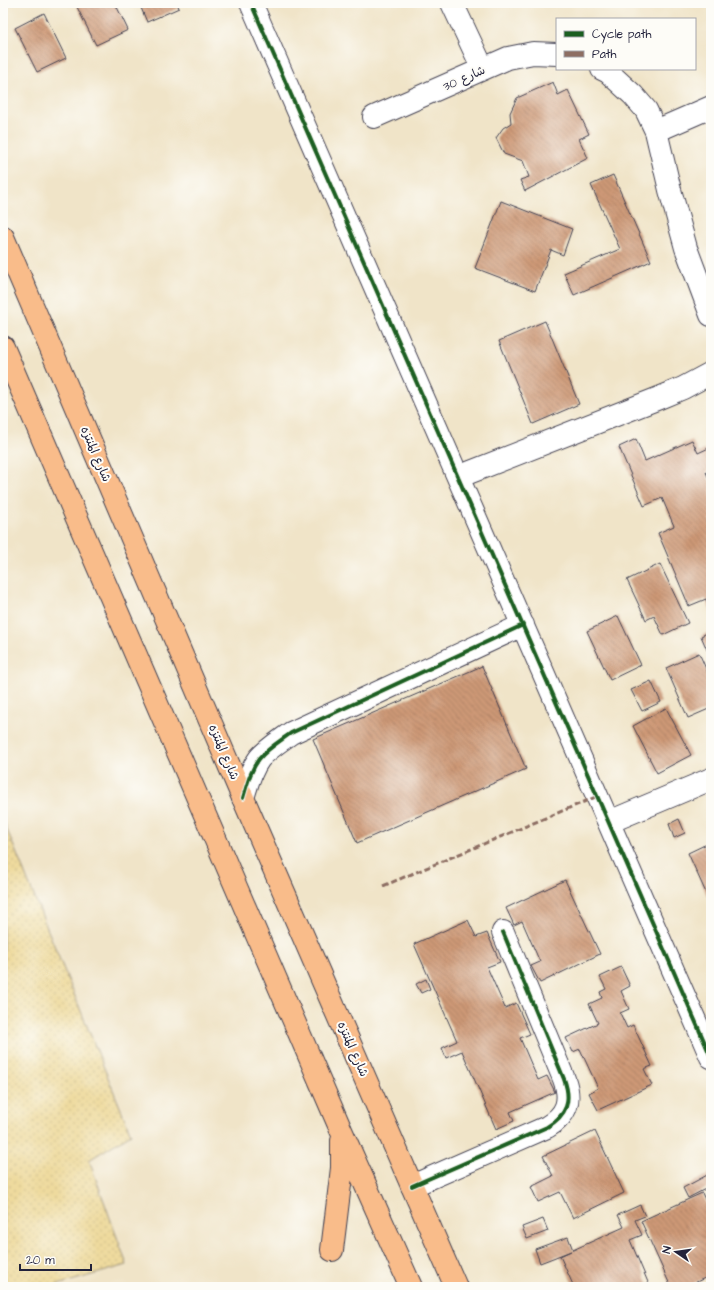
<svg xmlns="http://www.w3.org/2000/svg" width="714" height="1290" viewBox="0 0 714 1290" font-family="'Architects Daughter','Playpen Sans Arabic',sans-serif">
<defs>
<pattern id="sand-dots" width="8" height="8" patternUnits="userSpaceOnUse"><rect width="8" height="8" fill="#eeda9e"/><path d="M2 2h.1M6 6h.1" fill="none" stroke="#ccbb89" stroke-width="1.8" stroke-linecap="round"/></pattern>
<pattern id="building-back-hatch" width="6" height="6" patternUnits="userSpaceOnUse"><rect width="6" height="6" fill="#cd9876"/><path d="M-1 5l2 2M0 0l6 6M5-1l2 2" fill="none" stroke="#a67c62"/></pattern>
</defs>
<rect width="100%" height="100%" fill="#fdfcf7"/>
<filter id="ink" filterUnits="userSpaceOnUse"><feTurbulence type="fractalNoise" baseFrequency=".025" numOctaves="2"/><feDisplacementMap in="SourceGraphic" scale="8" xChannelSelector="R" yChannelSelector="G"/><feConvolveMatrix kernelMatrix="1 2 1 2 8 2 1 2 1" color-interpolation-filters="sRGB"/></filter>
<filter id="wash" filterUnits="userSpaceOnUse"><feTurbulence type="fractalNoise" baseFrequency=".012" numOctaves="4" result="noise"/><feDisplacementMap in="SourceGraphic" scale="16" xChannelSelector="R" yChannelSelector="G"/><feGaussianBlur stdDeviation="0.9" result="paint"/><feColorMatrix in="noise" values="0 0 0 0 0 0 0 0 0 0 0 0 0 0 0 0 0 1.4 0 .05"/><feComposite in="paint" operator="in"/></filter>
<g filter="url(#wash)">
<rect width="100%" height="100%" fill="#f0e4c8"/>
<!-- sand -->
<path fill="url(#sand-dots)" stroke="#887e6c" d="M3,820L131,1134L89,1160L127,1265L50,1287H3Z"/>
<g id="blocks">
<!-- building -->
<path fill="url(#building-back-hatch)" d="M80,3H115L128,30L96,45L76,5Z
M139,3H177L179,8L147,22Z
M44,13L66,58L37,72L15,28Z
M553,82L558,95L568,90L589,134L579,139L588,158L525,191L520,180L529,177L523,161L504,154L496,138L503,128L511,123L510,113L517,98Z
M613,175L651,261L574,295L564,273L620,249L591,185Z
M501,201L572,229L563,255L551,250L535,291L475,268Z
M545,321L579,404L533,424L499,341Z
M636,439L645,461L692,440L698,453L711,447V470L706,472L711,484V612L706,599L689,606L658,533L674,526L662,498L644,506L619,447Z
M660,564L688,623L663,635L654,616L646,620L627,580Z
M618,616L641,665L610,680L587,631Z
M711,631V659L701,636Z
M699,653L711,680V708L688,718L666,668Z
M482,666L526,769L357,843L313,739Z
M651,681L661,702L642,711L631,690Z
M666,708L691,755L657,773L633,726Z
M679,819L685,833L674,838L669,824Z
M711,842V904L688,853Z
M565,880L600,954L540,983L531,966L540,962L522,921L514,925L506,908Z
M468,920L476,937L487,933L500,962L487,967L505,1008L516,1003L530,1034L520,1038L538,1080L547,1076L555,1092L510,1112L514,1121L496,1129L462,1051L446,1058L442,1048L457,1041L414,944Z
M621,967L630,986L621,991L629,1009L620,1013L627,1028L633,1025L652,1066L644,1069L652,1085L598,1110L589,1093L598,1088L580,1049L573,1052L566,1038L598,1023L589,1004L602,998L600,992L606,989L600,977Z
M426,979L430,989L421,993L416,984Z
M595,1131L624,1193L573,1218L560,1192L538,1202L531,1187L553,1176L543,1156Z
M711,1173V1186L688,1198L683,1188Z
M702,1193L711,1212V1275L686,1287H671L641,1221Z
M640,1205L645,1216L635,1220L642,1235L630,1240L650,1287H574L560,1256L571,1251L540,1263L535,1249L568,1237L573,1250L624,1227L618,1215Z
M543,1219L548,1231L527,1239L522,1227Z"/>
</g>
</g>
<g filter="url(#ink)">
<use href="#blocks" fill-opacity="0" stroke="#413f50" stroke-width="1"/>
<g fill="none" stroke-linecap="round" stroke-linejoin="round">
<!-- minor casing -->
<g stroke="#413f50" stroke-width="24">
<path id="minor" d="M251,3L711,1057
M452,3L483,69
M602,69L608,72L633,95L646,110L656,131L670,190L686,248L711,315
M374,117L508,58L533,53L557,54
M656,131L711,107
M458,477L659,398L683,388L711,373
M243,798C247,785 250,771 259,759C267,749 280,741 291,733L523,625
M609,822L711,779
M412,1186L547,1127C567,1115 572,1101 564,1079L503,932"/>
</g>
<!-- major casing -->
<g stroke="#413f50" stroke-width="24">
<path id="major" d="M3,237L243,798L456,1287
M3,347L341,1130L411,1287
M332,1250L342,1168V1141"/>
</g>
<!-- minor -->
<use href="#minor" stroke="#fff" stroke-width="22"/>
<!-- major -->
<use href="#major" stroke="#f9bc8a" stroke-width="22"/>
<!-- quiet -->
<path stroke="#8d6e63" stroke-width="3" stroke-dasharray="6 3" stroke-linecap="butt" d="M383,886L598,796"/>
<!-- cycleway casing -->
<g stroke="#fdfcf7" stroke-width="6">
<path id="cycleway" d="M251,3L711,1057
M243,798C247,785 250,771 259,759C267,749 280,741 291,733L523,625
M412,1186L547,1127C567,1115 572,1101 564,1079L503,932"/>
</g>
<!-- cycleway -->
<use href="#cycleway" stroke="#1b5e20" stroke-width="4"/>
</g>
</g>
<g text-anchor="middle" stroke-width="4" stroke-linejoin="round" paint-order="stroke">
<!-- street labels -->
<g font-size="12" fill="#22223b" stroke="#fdfcf7">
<text transform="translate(464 78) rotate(-24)" y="4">شارع 30</text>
<text transform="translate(96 454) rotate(67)" y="4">شارع المنتزه</text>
<text transform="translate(224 752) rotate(67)" y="4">شارع المنتزه</text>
<text transform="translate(353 1049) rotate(66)" y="4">شارع المنتزه</text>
</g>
</g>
<!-- margin -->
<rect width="714" height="1290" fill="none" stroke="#fdfcf7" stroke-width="16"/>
<!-- legend -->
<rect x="556" y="18" width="140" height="52" fill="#fdfcf7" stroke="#a5a5ac"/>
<rect x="564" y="31" width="20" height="6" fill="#1b5e20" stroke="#a5a5ac"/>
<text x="592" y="38" font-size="12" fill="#22223b">Cycle path</text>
<rect x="564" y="51" width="20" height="6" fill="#8d6e63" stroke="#a5a5ac"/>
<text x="592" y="58" font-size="12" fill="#22223b">Path</text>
<!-- north arrow -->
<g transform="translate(676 1252) rotate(283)" stroke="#fdfcf7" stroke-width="3" paint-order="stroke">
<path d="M0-3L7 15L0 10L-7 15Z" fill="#22223b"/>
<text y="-6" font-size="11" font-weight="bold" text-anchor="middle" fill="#22223b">N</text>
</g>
<!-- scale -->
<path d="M20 1264v6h71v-6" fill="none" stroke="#22223b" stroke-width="2"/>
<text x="26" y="1264" font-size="12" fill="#22223b" stroke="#fdfcf7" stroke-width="3" paint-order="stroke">20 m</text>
</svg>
